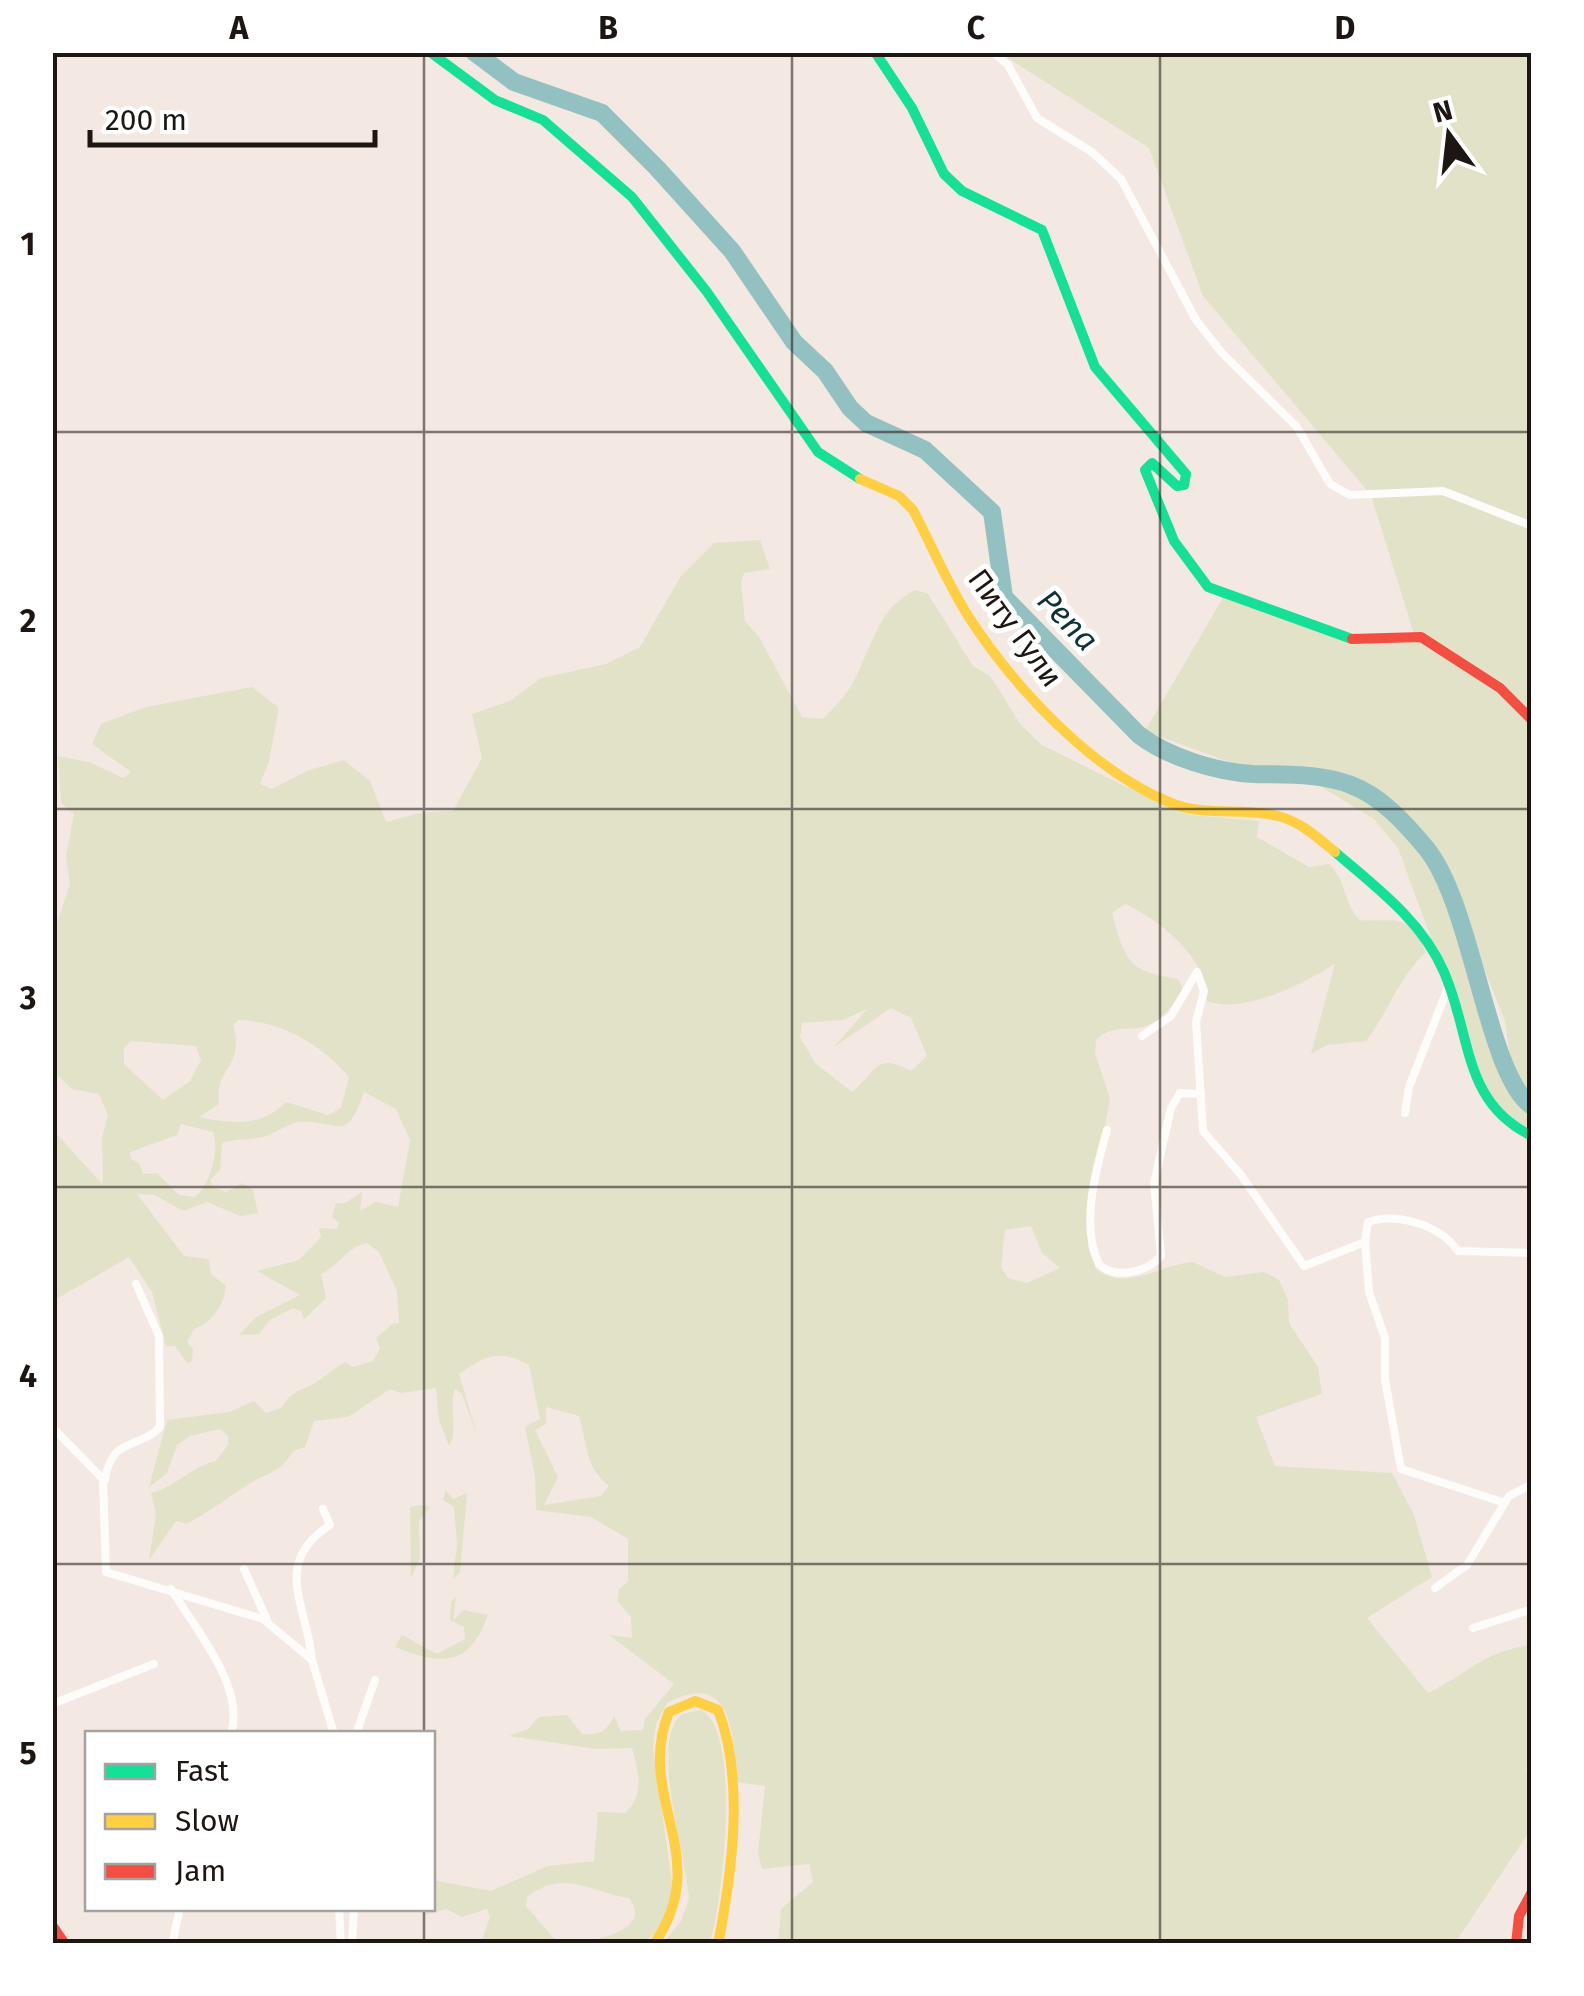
<svg xmlns="http://www.w3.org/2000/svg" width="1584" height="1996" viewBox="0 0 1584 1996" font-family="'Fira Sans',sans-serif">
<rect width="100%" height="100%" fill="#f3e8e2"/>
<!-- green -->
<path fill="#e2e2c8" fill-rule="evenodd" d="M1000,53H1531V1101L1511,1064L1505,1021L1441,861L1395,805L1346,777L1243,767L1145,731L1224,596L1341,636L1414,634L1371,495L1203,296L1149,148Z
M760,540L770,569L744,573L741,583L745,621L759,637L802,717L823,719C832,709 843,699 850,688C870,654 877,606 916,590L928,594L973,666L990,676L1021,725L1042,745L1167,807L1191,815L1259,821L1257,837L1309,867L1329,864C1347,880 1343,904 1360,920C1396,923 1406,910 1426,952C1398,978 1389,1011 1366,1041L1327,1045L1311,1054L1335,964C1304,983 1243,1015 1207,1001C1209,959 1160,920 1125,904L1112,913C1125,960 1128,972 1178,979L1183,989C1145,1053 1123,1013 1096,1040L1095,1053L1110,1099L1088,1218V1247L1096,1269C1126,1293 1161,1264 1193,1262L1225,1277L1265,1272L1279,1280L1288,1300L1289,1323L1318,1367L1322,1394L1256,1417L1275,1466L1392,1473L1414,1515L1432,1577L1367,1618L1428,1693C1471,1672 1481,1652 1531,1645V1732L1526,1772L1531,1774V1829L1455,1943H778L781,1909L813,1882L809,1864L762,1869L758,1853L765,1786L735,1782C735,1738 733,1667 667,1703L656,1724L653,1747L674,1897L662,1927L644,1943H578C599,1939 653,1930 629,1898C589,1892 564,1868 527,1897L526,1906L558,1943H481L490,1917L487,1909L462,1917L446,1909L425,1915L427,1909L432,1908L433,1880L491,1891L548,1866L594,1861L598,1812L625,1813C646,1794 638,1772 632,1748L597,1749L509,1736L528,1729L539,1717L567,1715L582,1734C599,1735 607,1732 614,1716L621,1731L643,1730L645,1719L674,1684L609,1635L632,1638L631,1617L617,1601L619,1589L628,1582V1539L591,1517L536,1510L535,1476L525,1427L540,1419L529,1365C499,1348 484,1356 459,1374L477,1434L462,1394L455,1389C448,1407 459,1430 449,1446L439,1420L436,1388L401,1393L390,1389L348,1417L314,1421L305,1447L293,1451C281,1473 268,1472 249,1484C227,1498 209,1512 186,1524L176,1521L149,1560L156,1514L151,1493C176,1487 192,1466 216,1461L228,1445V1436L220,1429L190,1436L177,1445L167,1473L149,1487L167,1420L229,1412L254,1401L266,1413L281,1408C295,1386 302,1393 319,1380C329,1374 335,1367 346,1362L352,1367L373,1361L380,1349L376,1338L392,1324L399,1323L397,1291L379,1252L367,1243C348,1246 339,1266 321,1274L326,1298L304,1319L301,1311L293,1308L270,1320L259,1334L239,1335L256,1317L300,1295L257,1271L299,1260L321,1237L319,1228L337,1229L339,1223L332,1217L336,1203H345L362,1192L360,1211L376,1202L398,1207L410,1140L396,1109L364,1092C345,1146 340,1119 299,1122C288,1123 279,1131 269,1135C254,1141 237,1138 222,1143L220,1170L210,1180L213,1187L226,1192L242,1183L253,1190L258,1213L240,1216L207,1202L184,1211L154,1195L137,1194L184,1256L209,1259L211,1274L226,1286C223,1306 213,1322 194,1329L187,1342L193,1349L192,1361L187,1363L175,1346H166L152,1292L129,1257L53,1301V1130L103,1185L102,1138L108,1115L99,1094L72,1089L53,1071L52,904L58,921L70,884L66,857L74,814L61,803L58,756L89,762L123,778L131,772L92,744L101,724L146,707L252,687L279,708L269,761L260,784L272,789L309,770L344,760L370,781L386,822L424,812L453,811L482,758L472,714L510,701L541,678L606,664L640,647L681,576L714,543ZM891,1008L911,1018L927,1056L911,1071C875,1051 876,1073 852,1092L816,1064L800,1037L802,1023L843,1020L867,1009L834,1047ZM239,1020C281,1021 322,1045 349,1077L341,1108L328,1115L286,1102C262,1127 231,1124 199,1117L219,1104C214,1067 246,1066 233,1025ZM131,1041L196,1046L201,1060L190,1081L163,1100L124,1064V1049ZM181,1124L213,1132C220,1149 210,1186 195,1197L179,1195L157,1173L143,1174L139,1163L131,1159L130,1152L177,1135ZM1031,1226L1042,1253L1060,1268L1027,1283L1008,1278L1001,1267L1005,1230ZM546,1407L579,1416C588,1445 584,1466 609,1486L601,1496L544,1505L558,1477L535,1430L546,1424Z
M1302,775C1320,778 1338,779 1355,786C1443,825 1471,942 1494,1025C1502,1055 1504,1088 1531,1106V1136L1495,1114L1398,848L1374,819Z
M446,1490L453,1499L467,1493L460,1573L453,1579L457,1544L454,1507L443,1500Z
M420,1505L430,1507L419,1521L420,1558L411,1578L410,1507Z
M456,1597L453,1621L463,1610L488,1615C469,1668 441,1665 395,1647L402,1635L437,1654L465,1639L464,1627L450,1620L451,1602Z
M701,1710C743,1731 722,1903 710,1943L662,1944L681,1921L689,1899C687,1856 648,1741 682,1714Z"/>
<g fill="none" stroke-linecap="round" stroke-linejoin="round">
<!-- river -->
<path stroke="#93c1c2" stroke-width="18" d="M474,52L514,82L602,113L657,168L732,251L794,342L825,371L850,408L866,423L925,450L992,512L1004,597L1139,735C1168,757 1216,772 1253,774C1286,775 1320,773 1351,785C1381,796 1406,824 1426,848C1473,905 1487,1076 1532,1106"/>
<!-- street -->
<path stroke="#fdfcfb" stroke-width="8" d="M993,52L1008,65L1037,118L1092,152L1121,179L1196,320L1222,353L1297,427L1330,484L1350,495L1443,491L1532,526
M1197,972L1204,991L1196,1022L1203,1131L1241,1175L1304,1266L1365,1242L1368,1222C1397,1212 1440,1225 1458,1251L1532,1253
M1142,1036L1171,1016L1197,972
M1405,1113L1409,1087L1449,985
M1107,1130C1096,1169 1080,1226 1099,1264C1115,1280 1148,1272 1161,1256L1154,1183L1171,1108L1180,1093L1201,1094
M1365,1242L1369,1292L1385,1338V1380L1401,1469L1505,1503
M52,1427L103,1479L106,1572L263,1619L312,1660L334,1734
M105,1480C111,1436 140,1449 160,1427L159,1336L136,1284
M244,1569L267,1620
M1435,1588L1467,1565L1509,1496L1532,1484
M171,1589C194,1627 246,1687 231,1734
M1473,1628L1532,1609
M312,1660C307,1604 271,1564 330,1525L323,1509
M52,1704L154,1664
M356,1734L375,1680
M339,1908L341,1944
M172,1944L180,1908
M352,1944L354,1908"/>
<!-- fast -->
<path stroke="#16e098" stroke-width="10" d="M430,52L495,100L543,120L632,197L707,292L818,452L860,479
M875,52L912,108L944,174L962,191L1042,230L1095,367L1186,474L1184,485L1177,486L1152,463L1145,470L1174,541L1208,587L1352,639
M1335,852C1376,887 1422,921 1444,972C1472,1036 1462,1102 1532,1136"/>
<!-- slow -->
<path stroke="#ffcf43" stroke-width="10" d="M860,479L899,496L913,510C932,546 948,585 970,619C1016,689 1092,771 1171,803C1205,817 1243,807 1278,816C1301,822 1317,837 1335,852
M654,1944C715,1856 634,1798 669,1712L695,1701L718,1710C745,1778 732,1873 718,1944"/>
<!-- jam -->
<path stroke="#f24e42" stroke-width="10" d="M1352,639L1421,637L1500,688L1532,720
M52,1925L65,1944
M1516,1944L1519,1916L1532,1892"/>
</g>
<!-- grid -->
<path fill="none" stroke="#1d1613" stroke-width="2.5" stroke-opacity="0.55" d="M424,52V1734M792,52V1944M1160,52V1944M52,432H1532M52,809H1532M52,1187H1532M52,1564H1532M424,1908V1944"/>
<g text-anchor="middle" stroke-width="10" stroke-linejoin="round" paint-order="stroke">
<!-- street labels -->
<g font-size="30" fill="#1d1613" stroke="#fff">
<text transform="translate(1015 628) rotate(54)" y="10">Питу Гули</text>
</g>
<!-- water labels -->
<g font-size="32" font-style="italic" fill="#0f3235" stroke="#fff">
<text transform="translate(1068 620) rotate(46)" y="11">Pena</text>
</g>
</g>
<!-- border -->
<rect width="1584" height="1996" fill="none" stroke="#ffffff" stroke-width="110"/>
<!-- legend -->
<rect x="85" y="1731" width="350" height="180" fill="#ffffff" stroke="#a5a2a1" stroke-width="2.5"/>
<rect x="105" y="1764" width="50" height="15" fill="#16e098" stroke="#a5a2a1" stroke-width="2.5"/>
<text x="175" y="1781" font-size="30" fill="#1d1613">Fast</text>
<rect x="105" y="1814" width="50" height="15" fill="#ffcf43" stroke="#a5a2a1" stroke-width="2.5"/>
<text x="175" y="1831" font-size="30" fill="#1d1613">Slow</text>
<rect x="105" y="1864" width="50" height="15" fill="#f24e42" stroke="#a5a2a1" stroke-width="2.5"/>
<text x="175" y="1881" font-size="30" fill="#1d1613">Jam</text>
<!-- north arrow -->
<g transform="translate(1449 135) rotate(345)" stroke="#ffffff" stroke-width="8" paint-order="stroke">
<path d="M0-8L18 38L0 25L-18 38Z" fill="#1d1613"/>
<text y="-15" font-size="28" font-weight="bold" text-anchor="middle" fill="#1d1613">N</text>
</g>
<!-- scale -->
<path d="M90 130v15h285v-15" fill="none" stroke="#1d1613" stroke-width="5"/>
<text x="105" y="130" font-size="30" fill="#1d1613" stroke="#ffffff" stroke-width="8" paint-order="stroke">200 m</text>
<rect x="55" y="55" width="1474" height="1886" fill="none" stroke="#1d1613" stroke-width="4"/>
<g font-size="32" text-anchor="middle" font-weight="bold" fill="#1d1613">
<text x="239" y="39">A</text>
<text x="608" y="39">B</text>
<text x="976" y="39">C</text>
<text x="1345" y="39">D</text>
<text x="28" y="255">1</text>
<text x="28" y="632">2</text>
<text x="28" y="1009">3</text>
<text x="28" y="1387">4</text>
<text x="28" y="1764">5</text>
</g>
</svg>
